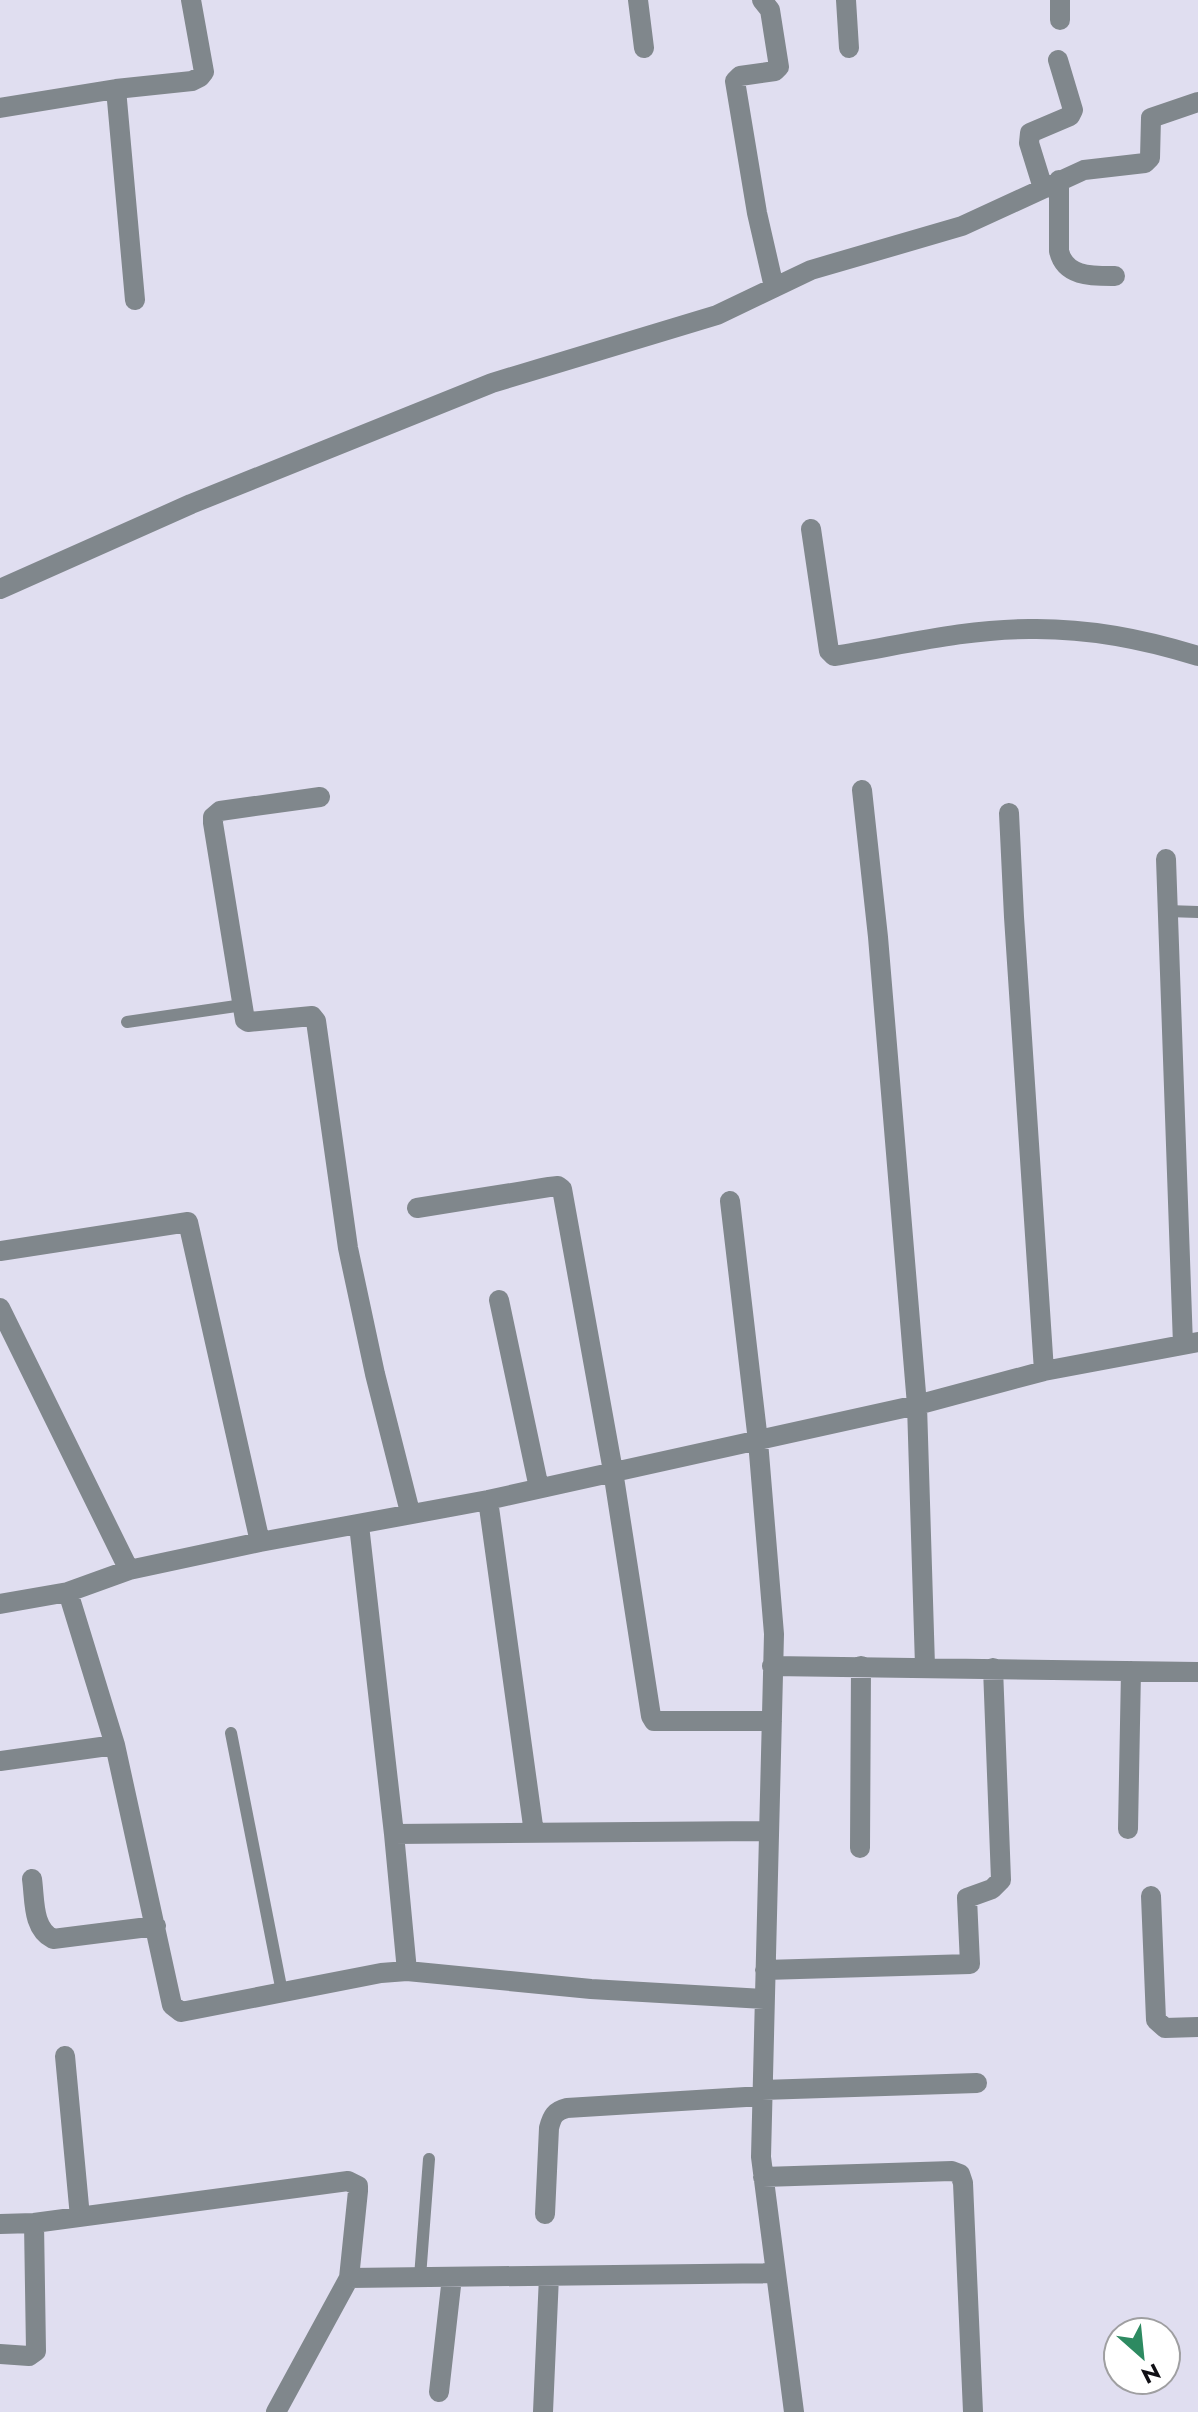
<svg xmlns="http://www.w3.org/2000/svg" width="1198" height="2412" viewBox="0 0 1198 2412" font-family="Jost,sans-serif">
<rect width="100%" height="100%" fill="#e0def0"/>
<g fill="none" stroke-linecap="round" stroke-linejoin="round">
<!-- service -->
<path stroke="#80878c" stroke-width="12" d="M1167,911L1198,912
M127,1022L243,1005
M231,1733L282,1992
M420,2277L429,2159"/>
<!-- minor -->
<path stroke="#80878c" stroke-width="20" d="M638,0L644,48
M762,0L770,10L779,67L775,71L740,76L735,81L757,213L774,287
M846,0L849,48
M1060,20V0
M116,89L135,300
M0,108L116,89L192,81L200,77L204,72L191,0
M1059,180V251C1065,277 1092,276 1115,276
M1043,188L1029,143L1030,133L1070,116L1073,110L1058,60
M811,529L829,651L834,656C898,646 964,629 1029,629C1085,628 1144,639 1198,656
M0,589L191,504L492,383L717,315L811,270L962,226L1084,170L1145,163L1150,158L1151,118L1198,102
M862,790L878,937L917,1405L925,1666
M320,797L220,811L213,817V823L245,1020L248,1022L312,1016L316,1021L348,1248L375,1374L410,1512
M1009,813L1014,917L1044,1371
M1166,859L1183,1345
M730,1201L758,1441L774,1634L761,2157L794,2412
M417,1208L549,1187L558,1186L562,1189L613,1471L651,1716L654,1721H772
M0,1251L188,1222L260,1542L488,1500L917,1405L1044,1371L1198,1342
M499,1300L539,1488
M0,1308L129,1570
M488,1500L534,1833
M359,1525L394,1834L769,1831
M68,1592L129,1570L260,1542
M0,1604L68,1592L115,1745L172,2005L181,2012L381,1973L407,1971L591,1989L764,1999
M772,1666L1198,1672
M0,1761L115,1745
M1128,1829L1131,1671
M394,1834L407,1971
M860,1848L861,1666
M32,1879C35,1900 32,1928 53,1939L156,1926
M1151,1896L1156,2020L1165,2028L1198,2027
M765,1970L970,1964L967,1898L992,1889L1001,1880L993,1668
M65,2056L80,2217
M762,2090L977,2083
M763,2177L952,2171L960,2174L963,2183L973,2412
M545,2214L549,2128C552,2116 555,2111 567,2108L762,2096
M0,2224L34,2223L348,2181L358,2186V2191L349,2278
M0,2354L29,2356L36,2351L34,2223
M439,2392L452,2277
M276,2412L349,2278L776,2273
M543,2412L549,2276"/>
</g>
<!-- north arrow -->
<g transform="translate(1142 2356) rotate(153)"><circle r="38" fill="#ffffff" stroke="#9f9fa1" stroke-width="2"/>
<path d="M0-6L14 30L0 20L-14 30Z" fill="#2d8a61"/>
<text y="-12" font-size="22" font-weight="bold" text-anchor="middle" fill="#100f15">N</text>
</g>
</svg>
